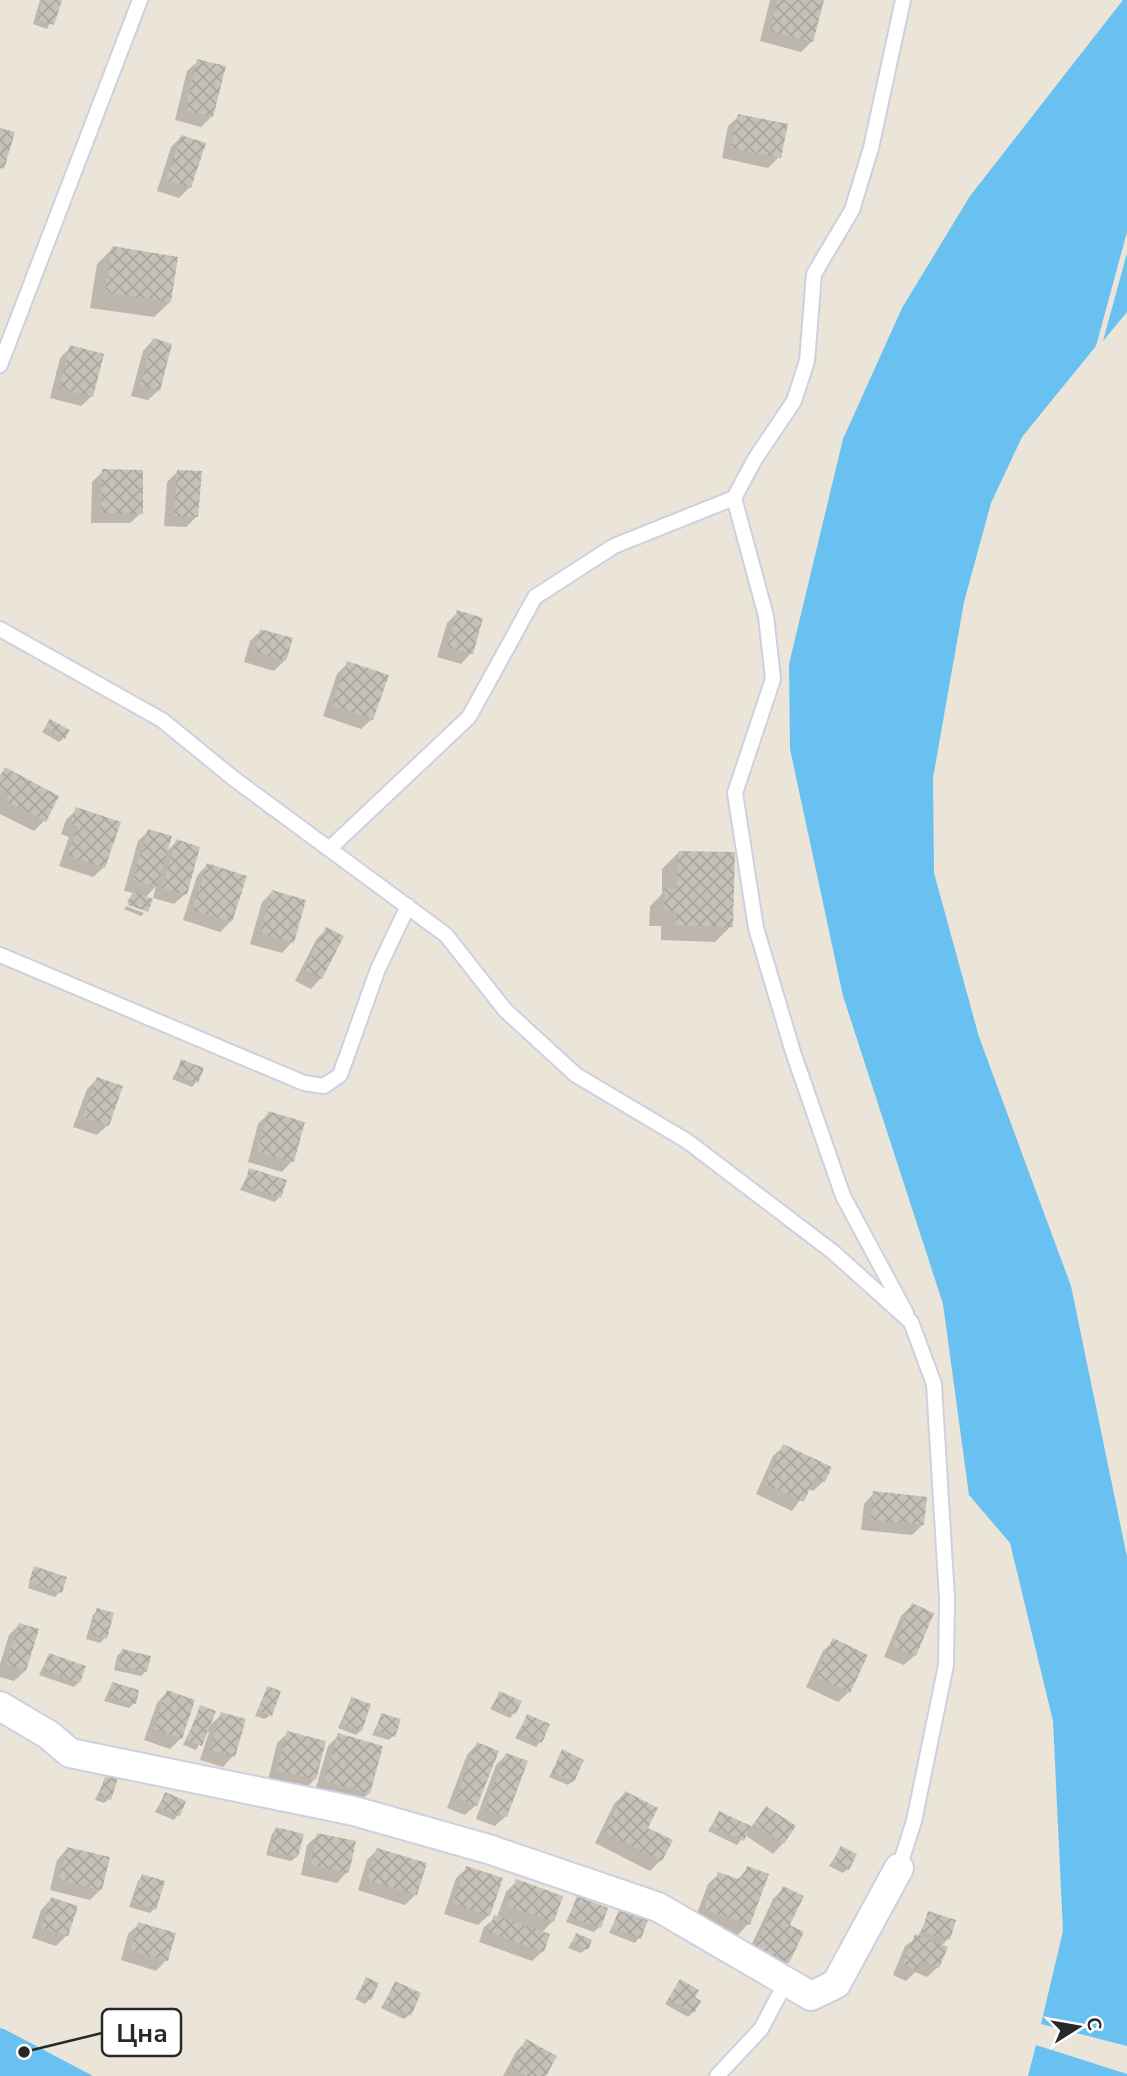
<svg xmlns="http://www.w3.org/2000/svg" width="1127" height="2076" viewBox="0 0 1127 2076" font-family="'Nunito Sans',sans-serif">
<defs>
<pattern id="building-cross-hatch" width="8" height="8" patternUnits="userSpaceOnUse" patternTransform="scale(1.75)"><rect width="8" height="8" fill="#c6c1b8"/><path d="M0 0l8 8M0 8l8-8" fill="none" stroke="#aaa69e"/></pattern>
</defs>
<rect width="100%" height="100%" fill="#ebe4d8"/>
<!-- water -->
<path fill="#68c1f0" d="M1123,0H1127V232L1096,346L1022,437L991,503L964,602L933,778L934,873L979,1037L1071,1286L1127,1557V2046L1041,2024L1063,1931L1053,1721L1010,1543L969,1495L943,1304L843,996L790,749L789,664L843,439L902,308L970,196Z
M1127,253V312L1103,341Z
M0,2028L4,2029L93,2076H0Z
M1036,2045L1127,2074V2076H1028Z"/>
<!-- shadow -->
<path fill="#0003" d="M40,0H61L47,29L33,24Z
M770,0H822L812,41L801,52L760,41Z
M198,61L212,116L201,127L175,120L187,71Z
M739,116L779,157L768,168L722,158L728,126Z
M181,137L190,187L179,198L157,191L171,147Z
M113,248L170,302L154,317L90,308L97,264Z
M153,340L159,390L148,400L131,396L143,351Z
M71,347L92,396L81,406L50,398L60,358Z
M103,471L141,513L130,523H91L92,482Z
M178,471L196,517L186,527L164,526L167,482Z
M458,612L471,653L461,664L437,657L447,623Z
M261,631L285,660L274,671L244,662L250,641Z
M348,663L372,719L361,729L323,716L337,674Z
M50,721L64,738L59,742L42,732Z
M6,770L44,821L34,831L0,814V775Z
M77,809L104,867L93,877L59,866L69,837L61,834L66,820Z
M149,831L165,853L177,841L185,894L174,904L153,898L156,886L145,898L146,910L127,902L133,893L124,891L138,841Z
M678,853L731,926L715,942L661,940V926H649L650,906L662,894V869Z
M207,865L231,921L220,932L183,920L197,876Z
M272,892L292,942L282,953L250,944L262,902Z
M126,906L144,913L141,916L124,909Z
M326,929L321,978L311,989L295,981L316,940Z
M182,1061L196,1082L192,1087L172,1079Z
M97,1079L108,1125L97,1135L73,1127L87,1089Z
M269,1113L292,1161L282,1172L248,1162L258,1124Z
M250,1170L279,1197L275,1202L240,1190Z
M784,1446L824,1481L813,1491L808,1489L792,1511L756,1494L773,1456Z
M874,1493L923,1524L912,1535L861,1530L864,1504Z
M34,1568L60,1592L55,1597L28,1588Z
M912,1605L915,1655L904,1665L884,1657L901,1616Z
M98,1610L105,1638L100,1643L86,1639L93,1615Z
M19,1625L25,1671L14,1681L0,1677V1664L9,1635Z
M834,1641L849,1692L838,1702L806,1687L823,1651Z
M122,1651L145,1672L141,1676L114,1670L117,1656Z
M49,1655L79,1682L74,1687L39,1675Z
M112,1684L134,1703L129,1708L104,1701Z
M267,1688L270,1715L265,1719L255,1716Z
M167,1692L193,1701L180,1739L170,1749L144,1740L157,1703Z
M500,1693L514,1713L510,1718L490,1709Z
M351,1699L361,1730L356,1735L338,1728Z
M201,1708L207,1728L222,1714L233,1756L223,1767L200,1760L209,1732H206L196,1750L183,1745Z
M382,1715L393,1736L389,1740L372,1735Z
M527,1716L540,1742L536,1747L515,1738Z
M288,1733L315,1779L304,1790L268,1780L277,1743Z
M339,1735L369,1793L358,1803L315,1791L328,1746Z
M477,1744L476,1805L465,1815L447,1808L467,1755Z
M563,1752L573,1781L568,1785L549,1777Z
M506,1755V1816L495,1826L476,1819L496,1765Z
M108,1773L109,1799L104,1803L95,1800Z
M625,1793L661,1860L650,1871L595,1843L614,1804Z
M165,1794L178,1815L174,1820L155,1812Z
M767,1808L783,1843L773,1854L745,1835L737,1845L708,1831L719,1813L750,1828Z
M276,1829L302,1835L296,1857L291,1861L266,1855L272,1834Z
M318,1835L347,1872L337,1883L301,1875L307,1845Z
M841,1848L848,1869L843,1873L829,1866Z
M67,1849L101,1889L90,1900L50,1890L57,1860Z
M377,1850L416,1894L405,1905L358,1890L367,1860Z
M467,1868L489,1915L478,1925L444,1914L456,1878Z
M748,1868L767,1875L748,1924L738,1935L695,1919L708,1884L719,1874L737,1880Z
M142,1876L154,1909L150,1913L129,1907L138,1881Z
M517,1881L553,1921L541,1933L543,1951L532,1961L479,1942L484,1927L497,1917L506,1892Z
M784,1888L788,1962L777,1973L746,1957L773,1899Z
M577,1898L599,1927L594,1932L566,1922Z
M51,1899L67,1935L56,1946L32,1938L41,1910Z
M620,1911L639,1938L635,1943L609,1933Z
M929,1913L948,1939L941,1946L938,1967L927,1977L915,1972L906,1981L893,1975L905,1946L918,1937Z
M139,1924L166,1960L156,1971L121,1960L128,1934Z
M576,1935L586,1949L581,1953L568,1948Z
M366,1980L370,1999L365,2004L355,1999Z
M680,1981L692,1998L693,2012L688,2017L665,2004Z
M395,1983L409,2015L404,2019L381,2008Z
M526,2041L544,2076H503L516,2052Z"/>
<!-- building -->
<path fill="url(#building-cross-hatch)" d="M43,0H62L54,25L36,19Z
M777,0H824L813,42L770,31Z
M197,59L226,66L213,117L185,110Z
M738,114L788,124L781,158L731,148Z
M0,128L15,132L4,169L0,168Z
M181,135L206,143L191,188L166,180Z
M112,246L178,257L171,302L105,292Z
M153,338L172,344L160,391L140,385Z
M70,345L104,354L93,397L59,388Z
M102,469L143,470V514L101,513Z
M177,470L202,471L198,517L174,516Z
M457,610L483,618L473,654L447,647Z
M260,629L293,638L286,661L254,652Z
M347,661L389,675L373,720L332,705Z
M50,719L70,730L65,739L45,727Z
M5,767L59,796L46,822L6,801L9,794L0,789V777Z
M76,807L121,822L105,868L68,855L78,826L70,824Z
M148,829L172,836L157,887L133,880Z
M176,839L200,847L187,895L162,888Z
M678,851L735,852L733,927L676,925V911L664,910L665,888L677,889Z
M207,863L247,876L232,922L192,910Z
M272,890L306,900L294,943L260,933Z
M133,891L153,899L148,912L128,905Z
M326,927L344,936L322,979L304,970Z
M181,1059L204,1068L198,1083L176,1075Z
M97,1077L123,1086L109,1126L83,1117Z
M268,1111L305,1122L294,1162L257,1152Z
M249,1168L287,1180L281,1198L244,1186Z
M783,1444L832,1467L825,1482L815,1477L804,1502L765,1484Z
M873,1491L927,1497L924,1525L871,1520Z
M34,1566L67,1577L62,1593L29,1582Z
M912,1603L934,1613L916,1656L893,1646Z
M97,1608L114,1613L107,1639L90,1634Z
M19,1623L39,1629L26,1671L6,1665Z
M833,1638L868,1655L850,1693L815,1676Z
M122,1649L151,1656L147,1672L118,1666Z
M49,1653L86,1666L80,1683L43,1670Z
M112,1682L139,1690L136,1704L108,1697Z
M267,1686L281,1691L272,1716L259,1711Z
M167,1690L195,1700L182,1739L153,1729Z
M499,1691L522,1701L516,1714L494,1704Z
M351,1697L371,1704L362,1731L342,1724Z
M200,1705L216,1711L202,1746L187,1740Z
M221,1712L246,1719L235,1757L210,1750Z
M381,1713L401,1719L395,1737L376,1731Z
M527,1714L550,1724L542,1743L519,1733Z
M287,1731L326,1741L316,1780L277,1770Z
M338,1733L383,1746L370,1794L325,1781Z
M477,1742L499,1751L477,1806L456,1797Z
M562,1749L584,1760L574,1782L552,1772Z
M506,1753L528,1761L507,1817L485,1809Z
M107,1771L119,1775L111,1800L99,1795Z
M625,1791L658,1808L648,1828L673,1840L662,1861L604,1832Z
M165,1792L186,1801L180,1816L159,1807Z
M766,1806L796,1826L784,1844L754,1824Z
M719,1811L751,1826L744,1841L712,1826Z
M276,1827L304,1834L298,1857L270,1851Z
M317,1833L356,1841L349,1873L311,1865Z
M841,1846L857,1854L849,1870L833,1861Z
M67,1847L110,1857L102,1890L59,1880Z
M377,1848L427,1863L417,1895L367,1880Z
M466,1866L503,1878L490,1916L453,1903Z
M747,1866L769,1874L750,1925L704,1909L718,1872L742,1880Z
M142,1874L165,1881L156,1910L133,1902Z
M516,1879L563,1896L554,1922L507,1906Z
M783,1886L804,1896L790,1925L804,1932L789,1963L755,1947Z
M577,1896L608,1908L601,1928L569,1917Z
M51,1897L78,1906L68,1936L41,1928Z
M619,1909L648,1920L641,1939L612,1928Z
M928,1911L956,1920L950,1940L922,1931Z
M494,1915L550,1934L544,1952L488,1932Z
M138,1922L176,1933L168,1961L130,1950Z
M576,1933L592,1940L588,1950L572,1943Z
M915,1934L948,1947L939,1968L922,1961L918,1971L903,1964Z
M366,1977L379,1983L371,2000L358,1995Z
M680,1979L699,1990L695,1997L701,2001L694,2013L668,1999Z
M395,1981L421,1993L411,2016L385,2003Z
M526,2039L557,2056L546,2076H526L511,2067Z"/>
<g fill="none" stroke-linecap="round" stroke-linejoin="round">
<!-- lane casing -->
<g stroke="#ced0e1" stroke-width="18">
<path id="lane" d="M903,0L871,148L852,210L814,274L807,361L794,401L755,459L734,498L766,616L773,679L735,793L756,928L793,1052L843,1196L906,1313
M0,365L140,0
M0,629L162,720L233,778L446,935L505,1010L576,1075L687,1141L833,1252L911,1322L934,1384L947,1599L946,1665L914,1821L899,1868
M329,849L469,717L535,597L614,546L734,498
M0,955L304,1083L324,1086L340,1075L378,969L408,906
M717,2076L761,2029L787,1980"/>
</g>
<!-- street casing -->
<g stroke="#ced0e1" stroke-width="32">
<path id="street" d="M0,1706L49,1735L70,1753L354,1811L488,1849L658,1907L811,1996L836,1984L899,1868"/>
</g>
<!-- lane -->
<use href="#lane" stroke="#fff" stroke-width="14"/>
<!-- street -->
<use href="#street" stroke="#fff" stroke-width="28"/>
</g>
<!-- callouts -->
<path fill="none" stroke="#282828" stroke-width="2.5" d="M24 2052L102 2033"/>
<circle fill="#282828" stroke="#fff" stroke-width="2.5" cx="24" cy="2052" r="7"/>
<rect fill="#fff" stroke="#282828" stroke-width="2.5" x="102" y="2009" width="79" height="47" rx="7"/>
<g font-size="26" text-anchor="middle" font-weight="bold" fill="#282828">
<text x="142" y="2042">Цна</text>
</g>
<!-- north arrow -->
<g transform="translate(1078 2027) rotate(79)" stroke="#ffffff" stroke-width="5" paint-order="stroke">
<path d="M0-5L12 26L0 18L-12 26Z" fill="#282828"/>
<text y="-10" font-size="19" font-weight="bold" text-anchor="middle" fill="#282828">С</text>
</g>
</svg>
